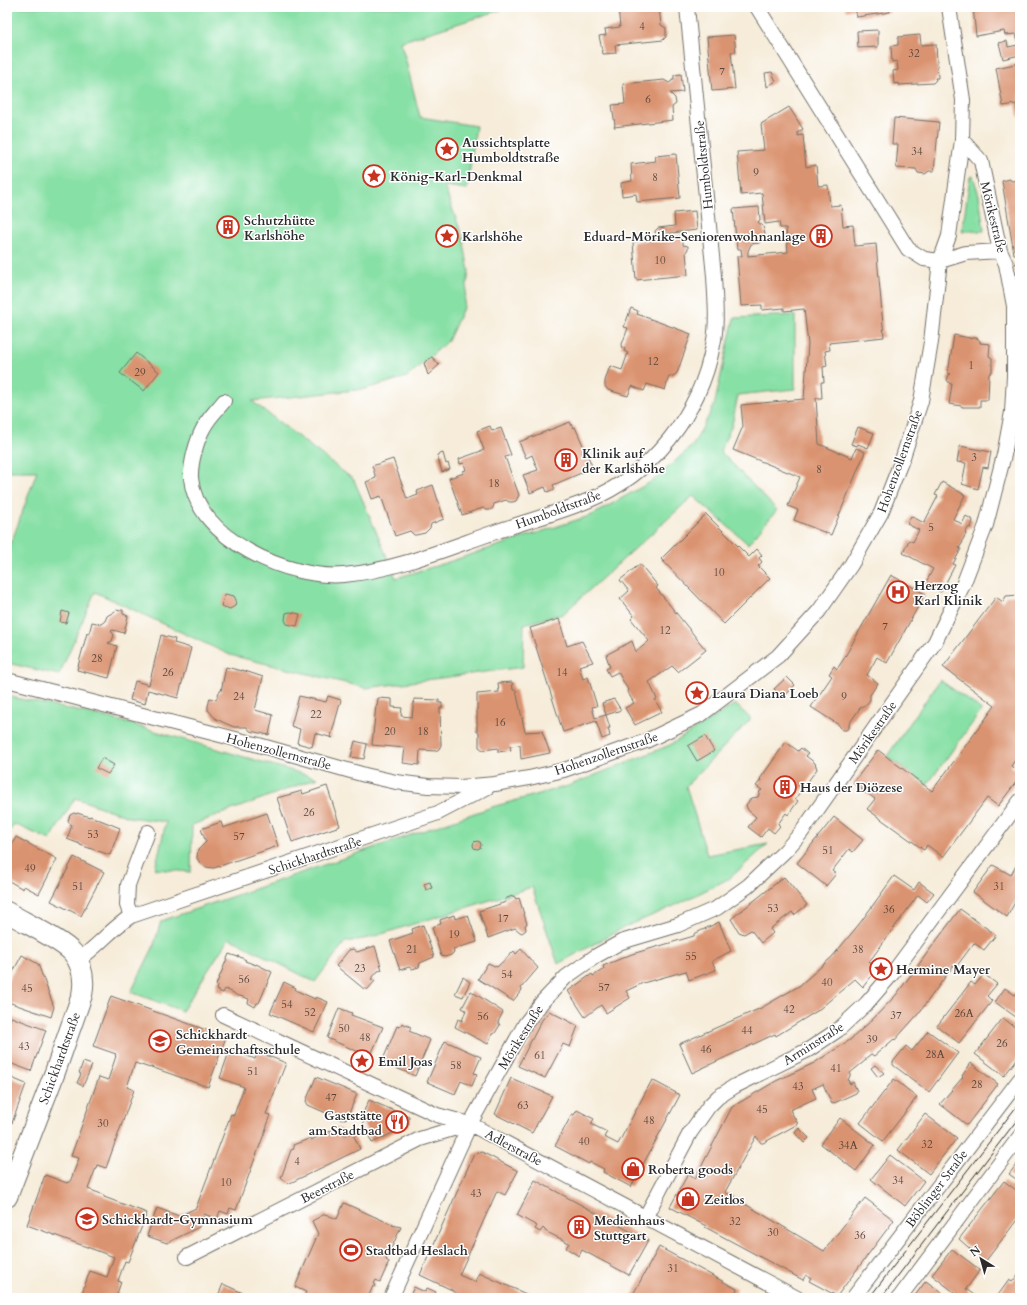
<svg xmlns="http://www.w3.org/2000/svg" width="1027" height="1305" viewBox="0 0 1027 1305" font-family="Cardo,serif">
<rect width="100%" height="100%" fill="#fff"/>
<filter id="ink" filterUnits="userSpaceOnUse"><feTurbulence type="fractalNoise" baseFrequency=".025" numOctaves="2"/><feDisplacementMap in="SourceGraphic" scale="8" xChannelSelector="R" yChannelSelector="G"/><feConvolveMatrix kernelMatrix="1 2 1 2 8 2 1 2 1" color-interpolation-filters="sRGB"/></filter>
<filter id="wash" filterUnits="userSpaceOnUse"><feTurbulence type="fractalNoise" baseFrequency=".012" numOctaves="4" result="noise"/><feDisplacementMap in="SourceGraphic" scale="16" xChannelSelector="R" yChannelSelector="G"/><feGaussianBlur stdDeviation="0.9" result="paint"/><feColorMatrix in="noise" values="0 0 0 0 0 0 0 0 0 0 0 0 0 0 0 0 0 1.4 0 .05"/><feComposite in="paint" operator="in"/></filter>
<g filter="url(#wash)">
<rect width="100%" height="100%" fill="#f6ecd9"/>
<!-- green -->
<path fill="#87e0a5" stroke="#598668" d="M7,7H510L400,42L405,57L420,117L476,126L467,189L444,186L463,238L469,271L464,306L448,341L407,377L365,389L252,401L354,480L396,578L442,564L592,515L654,480L693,445L714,406L734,318L795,315V389L738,395L732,425L720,451L777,510L748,544L693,496L563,614L524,624L523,667L366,688L230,655L95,592L59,675L7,663V548L13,538L37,471H7Z
M973,176L979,195L984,231H962L970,177Z
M940,680L982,710L927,785L887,756Z
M7,696L110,718L317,778L192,825L191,872L155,869L166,822L129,817L75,798L50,840L14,824L7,836Z
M735,704L751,719L686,786L707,855L768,844L730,878L674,906L623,928L558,964L532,887L369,938L345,942L315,982L229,938L182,1011L131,992L153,948L161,921L492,807L568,786L670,745Z"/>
<g id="blocks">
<!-- building -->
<path fill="#da936f" d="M618,7H659L661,25L666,28V37L663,40L615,45L616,53L603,54L599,36L606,35L605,29L620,27Z
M845,7H889L890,12L857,17L855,9L846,11Z
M973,7H1009L1010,10L1020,8V55L1003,59L999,43L1007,41L1008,47L1018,45L1016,34L1005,35L1004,31L976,36Z
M878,30V47L858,48L857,31Z
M734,35L736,52H731L735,89L712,91L707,37Z
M920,35L921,45L936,44L938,78H935L936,80L933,83L899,85V83L894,84L893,71L898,70L897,61L892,62L891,46L898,45V37Z
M1020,63V117L1018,116L1016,104L1003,106L996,68Z
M772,72L776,81L767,87L765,73Z
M681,74L683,92L670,93L675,98L676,104L672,107L673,120L614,127L615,125L612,105L625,104L623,84L664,80L669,83L672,81V79H674V75Z
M789,107L803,129L798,132V136L803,135L806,167L816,165L818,186L828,185L830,206L841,205L843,226L853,225L855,246L876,244L884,337L829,343L830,350L825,351L827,366L823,367L824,382H821L822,398H816L819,444L852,458L856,448L865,452L831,535L794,520L798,510L788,506L800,477L733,450L743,426L741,405L804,399L808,344L804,309L784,311V308L762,310V305L741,306L737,256H742L741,249H737L733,209L759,207L760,220L758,222L763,226L765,234L762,240L759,243L751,244L748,251V256L788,252L786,228H780L779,222L765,224L762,193L741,195L737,152L764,150L761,124Z
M894,118L939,122L934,171H929L925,174L918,173L916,169L896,168L898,144H892Z
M676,154L680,198L637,202L636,194L622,196L621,183L632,181L631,164L656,161L655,156Z
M1010,179L1011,181L1020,180V223H1018L1020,234V254H1014L1002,181Z
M695,211L697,230L663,234V238L683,236V245L688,246V249L686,252L688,275L636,280L633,242L656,239L655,231L658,228L675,226L674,213Z
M223,217L235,219L232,237L221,235Z
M1020,263V272L1015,273L1013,264Z
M631,308L638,311L637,314L691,334L677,373L673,376H669L665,390L647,384L644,391L632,386L628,396L608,390L605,386V381L610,366L622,370L628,353L624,351L625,349L621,347L628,328L624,327Z
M954,335L970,338V339L972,338H977L980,341V343L990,344L989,356L992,358V372L989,374L988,400H980V407H962V406L949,404L952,384H950L947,380L949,375L951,374L948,373Z
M136,353L159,372L144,391L120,373Z
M432,357L439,365L428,375L424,363Z
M570,422L573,428L575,427L593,468L553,485L555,489L547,492L545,487L530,493L523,475L538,470L532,455L526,458L519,442Z
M490,426L492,431L501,428L511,455L505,457L519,495L516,501L513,502H509L506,500L494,504L493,508L490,510H486L483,508L462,515L449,478L464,473L463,471L466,470L464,463L460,464L459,459L484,450L477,431Z
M858,427L874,433L868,448L858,444L857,446L851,444Z
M960,446L991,452L988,468L983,467L978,489L962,484L966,463L957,462Z
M443,453L446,464L448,463L450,469L442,472L437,455Z
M393,459L407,499L418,495L417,491L433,485L444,519L431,524L430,528L425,533L416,535H414L410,531L395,536L381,496L372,499L366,482L376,478L372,466Z
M942,482L965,495L953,519L962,524L966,516L973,520L971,528L969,527L965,533L966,534L962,541L963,542L959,548L961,549L953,564L955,565L941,592L925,584L933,569L903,553L909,540L913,542L919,530L907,524L911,516L924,523L938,496L935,495Z
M706,514L749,557L757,549L762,555L759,558L762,562L758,566L770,578L724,624L661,559Z
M640,564L658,586L656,588L706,650L678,672L672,666L649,682L657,699L655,700L662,712L635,725L625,708L634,703L627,691L628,690L618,672L610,676L606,669L610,667L606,655L632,641L636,652L649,641L631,619L634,616L620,599L629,591L620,580Z
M891,575L925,594L887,663L877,657L867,675L878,683L870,695V700L865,706L860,708L849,724V728L846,730H842L839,725L811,707L832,676L829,674L834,666L837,669L843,660Z
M225,594L234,596L236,600L235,606L230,609L221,606Z
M1020,595V753L1011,766L1020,772V777L998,806L987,798L943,857L927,845L924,850L867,809L875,799L853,783L878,750L932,791L995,706L943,667L996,597L1003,602L1006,596Z
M117,610L120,611V610H123V614L128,616L124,633L113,630L111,631L114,635L112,641L108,643L117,646L109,678L77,670L87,633L89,634L92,622L101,624L105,621L107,616Z
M62,611L69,613L66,623L60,622Z
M290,612L300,614L297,626L287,624L285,620L286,613Z
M559,619L567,646L582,641L593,662L579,666L583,679L588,677L597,706L592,707L595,718L606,715L602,703L614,699L621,710L606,715L610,728H608L610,736L602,739L596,721L563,732L530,628Z
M161,635L175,639L174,643L191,648L178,698L148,690L145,704L130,700L135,681L149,685Z
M226,667L242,671V670L263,677L255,710L273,715L269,735L250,731L247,727H234L227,724L216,719L208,710V706L210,698L216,700L219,692L221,691Z
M787,677L795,685L783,698L774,689Z
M512,682L513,690H516L525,732L542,731L550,753L521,759L520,745L510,746L511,750L498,752V748L483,750L479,747V732H477V694L499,692L498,683Z
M299,696L326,702L328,696L341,700L331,736L333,738L315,733L312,747L297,743L300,729L291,726Z
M378,698L392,699V707L402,708L401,716L412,717L414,699L439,700V703H442V708H440V710L441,745L439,749L436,751L420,750L419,765L403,763L405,748L372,745L376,706H377Z
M705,736L714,751L697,761L688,746Z
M355,741L367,744L364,759L351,757Z
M786,742L798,751L801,748L808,754L806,756L815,763L817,769L795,799L798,801L788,815L786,813L778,824L780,826L774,833L768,828L761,837L748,827L756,817L748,810L746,805L751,798L758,797L760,791L762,790L756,786L761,780L760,779Z
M102,758L114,765L108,774L96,768Z
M327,786L340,826L292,842L277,798L302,791L303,794Z
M74,813L76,814L77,813L90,817V816L120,828L110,855L80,845V844L67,839L72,825L70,824L68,821L70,815Z
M267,813L278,846L214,868L206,867L200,863L197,858L198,850L206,842L201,829L221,822L223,828Z
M834,817L863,840L853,852L849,849L832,871L836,874L826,886L797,863Z
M16,837L57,859L39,894L24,886L23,889L9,881L10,879L7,877V853Z
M473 845a4 4 0 1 1 8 0a4 4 0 1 1-8 0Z
M74,857L104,872L81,916L51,901Z
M1020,858V893L1007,917L973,892L993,865L1011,875Z
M894,876L914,890L919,882L934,893L927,902L918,895L869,962L877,969L863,987L855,979L817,1011L776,1036L775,1034L692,1073L679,1044L761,1008L799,986L832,957L860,923Z
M784,877L807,905L794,915L792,912L770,929L773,933L761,943L751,930L744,934L739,932L731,919Z
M430,882L432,888L426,890L424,884Z
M512,896H514L516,899L519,898L527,924L525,925L526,930L522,933L520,932L515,928L488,938L479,911L506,902L505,899Z
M960,909L996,935L984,950L974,943L956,967L954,965L919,1013L895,1040L894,1039L874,1056L871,1054L866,1058V1060L850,1073V1076L848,1080L850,1084L853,1082L857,1091L856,1093L832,1104L823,1084L812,1089L816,1098L790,1110L798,1124L763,1143H761L756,1136L725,1192L824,1251L865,1198L894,1220L837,1296L809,1281L811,1278L806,1275L803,1280L705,1227L706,1226L670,1207L688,1174L695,1179L732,1107L776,1081L814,1063L850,1040L874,1018L896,995Z
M454,915L455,919L468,915L477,942L453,949L454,952L451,955L445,957L441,956L432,927L441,924L440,920Z
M719,922L731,951L712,961L716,970L689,980L686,971L643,983L626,991L630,998L606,1013L601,1005L585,1017L568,991L592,974L593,976L604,969L603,966L632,954L694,936V934Z
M423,925L434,957L420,963L419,967L412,969L409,967L400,970L390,941L413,933L412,929Z
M375,946L382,970L378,971L371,979L375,981L367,990L364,988V989L336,966L349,950L353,949L357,952Z
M521,949L538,968L521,988L522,990L513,1001L478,979L488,963L497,967L514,951L516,954Z
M229,954L238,957V956L246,960L245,961L256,965V964L272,972L259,1003H257L255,1007L248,1003L249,999L240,996H237L234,993L225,989L223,993L216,990L217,986L216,985Z
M22,955L38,964L54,1007L51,1017L8,1002L10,996L7,992V983Z
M984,974L997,984L987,996L992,1001L959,1043L937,1026L971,982L975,985Z
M463,977L470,982L463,997L455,994Z
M284,982L296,988L295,990L315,999L316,997L328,1002L314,1032L270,1013Z
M1005,988L1015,995L1020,989V1020L995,1002Z
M471,991L503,1012L498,1022L500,1025L495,1033L492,1034L488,1044L455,1027L458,1019L462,1021L466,1010L462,1008Z
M111,996L226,1037L208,1087L151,1067L150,1068L135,1063L127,1087L134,1090L106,1168L97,1165L88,1189L104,1195V1197L147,1213L128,1262L125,1261L118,1281L121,1282L117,1294L128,1298H80L90,1271L107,1277L114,1257L27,1225L45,1175L67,1183L68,1182H70L79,1158L71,1156L99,1077L108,1080L116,1056H115L116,1054L93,1046Z
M339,1008L352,1013L351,1015L383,1027L370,1057L327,1038Z
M549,1011L578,1026L570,1047L563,1044L545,1078L518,1066L542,1020Z
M11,1017L46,1030L31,1071L7,1062V1028Z
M1003,1018L1020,1031V1055L1004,1076L975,1054Z
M402,1023L411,1027L409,1031L430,1040L415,1076L382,1062L397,1026L400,1027Z
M928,1031L958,1053L929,1092L893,1065V1062L906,1046L912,1051Z
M445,1041L481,1057L474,1073L477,1074L472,1086L461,1081L455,1094L427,1082Z
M230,1049L255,1059L258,1052L286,1063L266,1114L271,1115L236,1210L230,1208L228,1214L220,1211L217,1219L204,1214L199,1227L167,1243L147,1236L157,1208L179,1216L196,1208L231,1114L234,1115L244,1087L220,1078Z
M83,1062L92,1065L83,1086L77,1083L81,1074L79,1073Z
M971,1063L998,1084L967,1125L940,1104L963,1077L962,1076Z
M875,1065L884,1073L878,1077L871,1068Z
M7,1076L26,1084L12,1123L7,1121Z
M316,1077L357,1094L347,1118L342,1120L308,1105L306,1101Z
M511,1078L552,1096L532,1133L495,1114Z
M894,1079L917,1097L883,1141L860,1123Z
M652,1080L680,1095L631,1187L603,1172L604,1169L590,1162L589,1164L555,1146L572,1114L574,1115L577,1110L594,1119L591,1124L607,1132L604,1137L618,1144Z
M369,1100L409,1117V1125L372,1143L364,1125L363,1113Z
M925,1114L957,1138L929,1174L898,1150Z
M840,1118L875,1145L856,1171L821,1144Z
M337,1128L342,1130L345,1135L352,1132L360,1149L288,1184L281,1178L291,1150L294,1149L293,1145L311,1138V1140Z
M799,1128L809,1138L804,1143L795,1133Z
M482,1152L518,1171L505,1195L497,1191L459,1275L475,1282L479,1273L535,1298H466L452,1291V1290L420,1275L474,1154Z
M890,1155L924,1181L905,1206L871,1179Z
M1020,1160V1182L1009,1174Z
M535,1180L648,1241L629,1275L582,1250L579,1256L566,1248L569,1243L545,1231V1230L543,1228L540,1232L535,1229L537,1226L517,1215Z
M1004,1181L1020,1193V1216L985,1262L959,1239Z
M344,1203L391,1224V1223L393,1224L392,1225L401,1227L386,1260L389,1262L380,1282L376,1280L374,1284L376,1285L375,1287L373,1286L368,1298H303L306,1292L295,1287L318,1234L312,1221L325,1214L337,1219Z
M659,1247L737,1289L733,1298H631Z
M952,1249L980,1270L966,1289L978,1298H913L926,1281L949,1298L954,1292L932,1275Z
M1020,1272V1298H996L1009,1280L1012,1282Z
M223,1284L254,1298H217Z
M414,1287L425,1292L427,1288L436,1292L434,1296L439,1298H409Z"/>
</g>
</g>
<g filter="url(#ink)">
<use href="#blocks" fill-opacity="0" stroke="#726f68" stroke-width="1"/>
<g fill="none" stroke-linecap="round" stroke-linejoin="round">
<!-- minor casing -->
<g stroke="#726f68" stroke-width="16">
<path id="minor" d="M757,7L908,249L924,259L940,261L966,253L1000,251
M224,401C218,409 209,417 204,427C197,439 190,464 191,478C196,539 290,580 344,575C397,570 448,548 498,531C527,521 558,513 587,501C652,475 700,414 713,345C718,323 715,298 714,276L687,7
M7,680L255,744L365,775L396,782L428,786L461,787L495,784L529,778L564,770L646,741L702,714L778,656L819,611L851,565L881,513L903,457L921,401L931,342L940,261L949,236L962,140L963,100L949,7
M131,916L127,905L128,885L148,832
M77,961C97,947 111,929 131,916L438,813L488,787
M223,1015L437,1115L470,1124L797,1298
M646,1216L690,1133L709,1106L718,1097L735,1086L808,1050L838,1030L866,1004L892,974L1020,801
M187,1257L420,1139L469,1124
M391,1298L470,1124L525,1024L543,1001L566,977L596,956L621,942L678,925L717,908L748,886L785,851L801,833L935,642L963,585L986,525L1004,455L1012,412L1014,376V306L1006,264L1000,251L981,161L962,140
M853,1298L1020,1079
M899,1298L1020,1136"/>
</g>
<!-- secondary casing -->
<g stroke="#726f68" stroke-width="22">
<path id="secondary" d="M7,912C23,922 62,940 73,953C82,965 85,980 82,995L55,1072L7,1197"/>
</g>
<!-- minor -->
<use href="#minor" stroke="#fff" stroke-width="14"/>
<!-- secondary -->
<use href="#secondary" stroke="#fff" stroke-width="20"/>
<!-- tram -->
<path stroke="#2b2b2b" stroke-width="1" d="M869,1298L1020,1102
M881,1298L1020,1116"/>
</g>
</g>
<!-- icons -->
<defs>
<g id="sight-ring" transform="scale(1.15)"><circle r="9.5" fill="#fff" stroke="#c8321e" stroke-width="1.5"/><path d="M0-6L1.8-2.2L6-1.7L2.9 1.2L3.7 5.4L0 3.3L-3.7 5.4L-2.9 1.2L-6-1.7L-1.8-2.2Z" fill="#c8321e"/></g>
<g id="building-ring" transform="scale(1.15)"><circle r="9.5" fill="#fff" stroke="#c8321e" stroke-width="1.5"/><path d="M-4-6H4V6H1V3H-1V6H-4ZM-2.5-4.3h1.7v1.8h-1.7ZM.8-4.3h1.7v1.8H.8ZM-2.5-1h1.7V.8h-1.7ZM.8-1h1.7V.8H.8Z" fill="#c8321e"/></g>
<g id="hospital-ring" transform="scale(1.15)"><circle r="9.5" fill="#fff" stroke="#c8321e" stroke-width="1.5"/><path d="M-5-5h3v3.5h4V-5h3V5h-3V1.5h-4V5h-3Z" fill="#c8321e"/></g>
<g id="school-ring" transform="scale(1.15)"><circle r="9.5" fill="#fff" stroke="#c8321e" stroke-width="1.5"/><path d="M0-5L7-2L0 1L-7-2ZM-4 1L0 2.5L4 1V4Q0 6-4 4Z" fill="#c8321e"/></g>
<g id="restaurant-ring" transform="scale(1.15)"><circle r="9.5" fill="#fff" stroke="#c8321e" stroke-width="1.5"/><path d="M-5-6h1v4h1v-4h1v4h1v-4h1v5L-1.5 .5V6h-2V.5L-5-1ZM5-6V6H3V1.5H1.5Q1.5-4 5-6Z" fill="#c8321e"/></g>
<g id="shop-ring" transform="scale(1.15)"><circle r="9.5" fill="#fff" stroke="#c8321e" stroke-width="1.5"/><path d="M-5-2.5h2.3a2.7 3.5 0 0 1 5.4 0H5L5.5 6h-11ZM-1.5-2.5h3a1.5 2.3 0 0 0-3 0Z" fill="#c8321e"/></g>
<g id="stadium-ring" transform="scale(1.15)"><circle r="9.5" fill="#fff" stroke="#c8321e" stroke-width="1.5"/><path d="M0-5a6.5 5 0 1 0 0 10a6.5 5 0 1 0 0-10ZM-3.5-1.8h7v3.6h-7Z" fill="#c8321e"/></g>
</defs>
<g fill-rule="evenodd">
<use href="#sight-ring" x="447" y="149"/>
<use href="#sight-ring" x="374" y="176"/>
<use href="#building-ring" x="228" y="227"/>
<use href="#sight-ring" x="447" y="236"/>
<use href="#building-ring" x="821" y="236"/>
<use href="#building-ring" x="566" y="460"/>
<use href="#hospital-ring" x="898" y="592"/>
<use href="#sight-ring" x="697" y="693"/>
<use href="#building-ring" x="785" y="787"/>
<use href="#sight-ring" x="881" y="969"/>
<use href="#school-ring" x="160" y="1041"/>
<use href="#sight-ring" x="362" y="1061"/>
<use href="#restaurant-ring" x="397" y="1122"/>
<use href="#shop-ring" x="633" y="1169"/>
<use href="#shop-ring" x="688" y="1199"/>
<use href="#school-ring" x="87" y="1219"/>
<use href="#building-ring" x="579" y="1227"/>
<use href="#stadium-ring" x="351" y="1250"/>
</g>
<g text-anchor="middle" stroke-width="3" stroke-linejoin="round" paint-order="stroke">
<!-- number labels -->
<g font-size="11" fill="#57453c">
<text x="642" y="30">4</text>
<text x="914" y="57">32</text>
<text x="722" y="75">7</text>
<text x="648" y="103">6</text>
<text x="917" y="155">34</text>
<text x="756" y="176">9</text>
<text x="655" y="181">8</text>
<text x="660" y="264">10</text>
<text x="653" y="365">12</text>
<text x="971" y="369">1</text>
<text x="140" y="376">29</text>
<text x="974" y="461">3</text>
<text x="819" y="473">8</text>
<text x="494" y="487">18</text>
<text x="931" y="531">5</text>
<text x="719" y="576">10</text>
<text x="885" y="630">7</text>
<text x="665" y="634">12</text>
<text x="97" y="662">28</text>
<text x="168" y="676">26</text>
<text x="562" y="676">14</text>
<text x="239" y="700">24</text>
<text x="844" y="700">9</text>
<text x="316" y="718">22</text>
<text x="500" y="726">16</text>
<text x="390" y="735">20</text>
<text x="423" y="735">18</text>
<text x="309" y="816">26</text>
<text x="93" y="838">53</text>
<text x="239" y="840">57</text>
<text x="828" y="854">51</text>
<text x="30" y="872">49</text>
<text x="78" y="890">51</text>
<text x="999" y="890">31</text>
<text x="773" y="912">53</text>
<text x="889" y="913">36</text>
<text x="503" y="922">17</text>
<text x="454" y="938">19</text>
<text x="412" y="953">21</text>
<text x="858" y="953">38</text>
<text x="691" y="960">55</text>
<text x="360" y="972">23</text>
<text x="507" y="978">54</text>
<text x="244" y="983">56</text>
<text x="827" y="986">40</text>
<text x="604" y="991">57</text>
<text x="27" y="992">45</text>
<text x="287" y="1008">54</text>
<text x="789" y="1013">42</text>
<text x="310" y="1016">52</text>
<text x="964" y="1017">26A</text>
<text x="896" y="1019">37</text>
<text x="483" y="1020">56</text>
<text x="344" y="1032">50</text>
<text x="747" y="1034">44</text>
<text x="365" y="1041">48</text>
<text x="872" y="1043">39</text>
<text x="1002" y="1047">26</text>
<text x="24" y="1050">43</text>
<text x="706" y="1053">46</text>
<text x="935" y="1058">28A</text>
<text x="540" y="1059">61</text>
<text x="456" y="1069">58</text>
<text x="836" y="1072">41</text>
<text x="253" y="1075">51</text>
<text x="977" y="1088">28</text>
<text x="798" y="1090">43</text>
<text x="331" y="1101">47</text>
<text x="523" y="1109">63</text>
<text x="762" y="1113">45</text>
<text x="649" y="1124">48</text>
<text x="103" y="1127">30</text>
<text x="584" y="1145">40</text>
<text x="927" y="1148">32</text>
<text x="848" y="1149">34A</text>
<text x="297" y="1165">4</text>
<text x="898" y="1184">34</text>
<text x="226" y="1186">10</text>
<text x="476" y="1197">43</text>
<text x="735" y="1225">32</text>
<text x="773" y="1236">30</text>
<text x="860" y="1239">36</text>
<text x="673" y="1272">31</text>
</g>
<!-- poi labels -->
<g font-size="13" font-weight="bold" fill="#2b2b2b" stroke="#fff" text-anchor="start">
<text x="462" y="147">Aussichtsplatte<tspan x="462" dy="15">Humboldtstraße</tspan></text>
<text x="390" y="181">König-Karl-Denkmal</text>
<text x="244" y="225">Schutzhütte<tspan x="244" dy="15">Karlshöhe</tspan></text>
<text x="462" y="241">Karlshöhe</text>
<text x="806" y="241" text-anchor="end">Eduard-Mörike-Seniorenwohnanlage</text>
<text x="582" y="458">Klinik auf<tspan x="582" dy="15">der Karlshöhe</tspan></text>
<text x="914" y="590">Herzog<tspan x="914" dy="15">Karl Klinik</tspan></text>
<text x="712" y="698">Laura Diana Loeb</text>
<text x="800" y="792">Haus der Diözese</text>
<text x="896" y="974">Hermine Mayer</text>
<text x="176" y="1039">Schickhardt<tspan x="176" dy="15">Gemeinschaftsschule</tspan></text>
<text x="378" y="1066">Emil Joas</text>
<text x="382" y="1120" text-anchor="end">Gaststätte<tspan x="382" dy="15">am Stadtbad</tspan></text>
<text x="648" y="1174">Roberta goods</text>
<text x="704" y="1204">Zeitlos</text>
<text x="102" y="1224">Schickhardt-Gymnasium</text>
<text x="594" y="1225">Medienhaus<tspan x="594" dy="15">Stuttgart</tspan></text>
<text x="366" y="1255">Stadtbad Heslach</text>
</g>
<!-- street labels -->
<g font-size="13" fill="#2b2b2b" stroke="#fff">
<text transform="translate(703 165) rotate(-96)" y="5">Humboldtstraße</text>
<text transform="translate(994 217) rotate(76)" y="5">Mörikestraße</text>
<text transform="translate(899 461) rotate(-70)" y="5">Hohenzollernstraße</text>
<text transform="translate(558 509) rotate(-20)" y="5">Humboldtstraße</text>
<text transform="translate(872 732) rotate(-55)" y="5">Mörikestraße</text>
<text transform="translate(279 751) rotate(15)" y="5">Hohenzollernstraße</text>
<text transform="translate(606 753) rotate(-19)" y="5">Hohenzollernstraße</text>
<text transform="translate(315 855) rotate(-18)" y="5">Schickhardtstraße</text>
<text transform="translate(520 1037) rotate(-58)" y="5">Mörikestraße</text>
<text transform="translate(813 1043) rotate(-32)" y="5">Arminstraße</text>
<text transform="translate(59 1058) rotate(-70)" y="5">Schickhardtstraße</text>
<text transform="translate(514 1147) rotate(28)" y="5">Adlerstraße</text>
<text transform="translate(327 1186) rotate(-27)" y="5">Beerstraße</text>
<text transform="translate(936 1188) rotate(-53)" y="5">Böblinger Straße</text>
</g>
</g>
<!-- margin -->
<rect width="1027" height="1305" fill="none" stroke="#fff" stroke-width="24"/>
<!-- north arrow -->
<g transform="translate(981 1259) rotate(323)" stroke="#ffffff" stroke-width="3" paint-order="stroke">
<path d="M0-3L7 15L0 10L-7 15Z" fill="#2b2b2b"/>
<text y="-6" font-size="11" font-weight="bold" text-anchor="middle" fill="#2b2b2b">N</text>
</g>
</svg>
